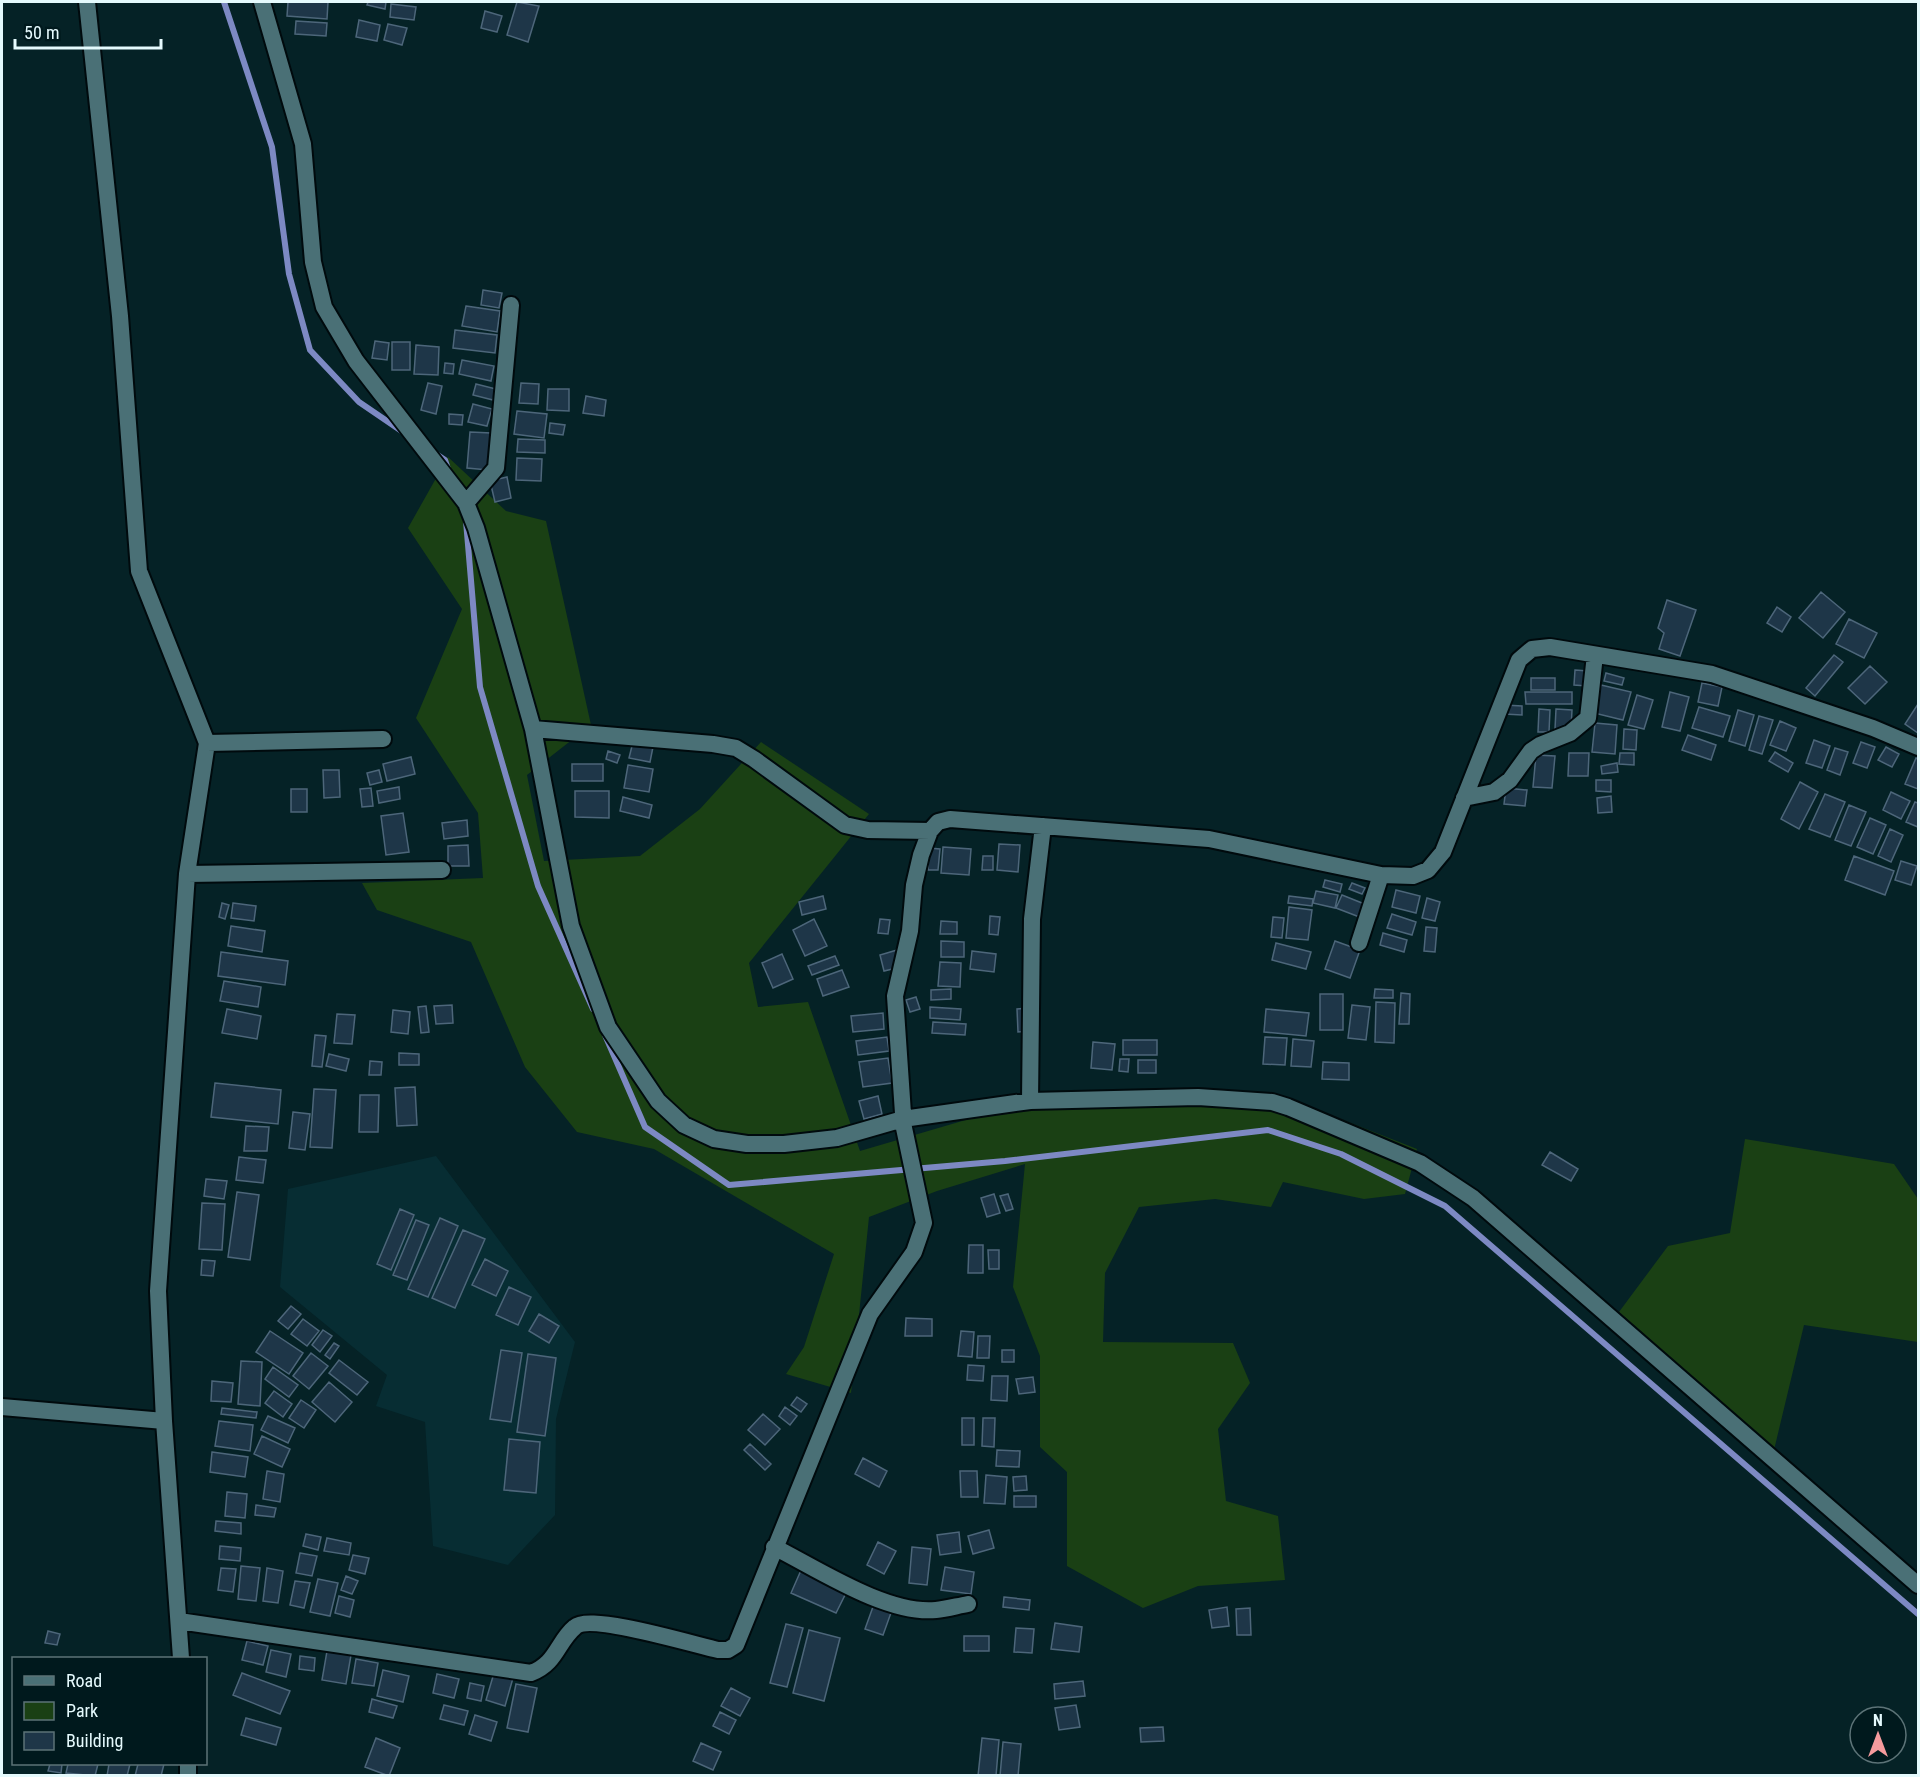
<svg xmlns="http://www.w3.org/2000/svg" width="1920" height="1777" viewBox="0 0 1920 1777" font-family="'Roboto Condensed',sans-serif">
<rect width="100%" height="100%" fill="#052226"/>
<!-- built -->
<path fill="#072d33" d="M436,1156L575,1342L556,1419L555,1515L508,1565L433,1546L425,1422L376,1406L387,1375L280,1287L288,1189Z"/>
<!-- green -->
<path fill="#1a4014" d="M448,457L506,511L546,521L591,725L527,775L544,861L640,856L700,809L761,742L869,814L749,963L758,1007L808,1002L860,1151L969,1119L1086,1090L1168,1094L1247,1108L1323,1112L1417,1149L1405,1194L1364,1199L1283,1182L1271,1207L1215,1199L1139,1207L1105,1273L1103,1342L1233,1343L1250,1383L1218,1429L1226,1501L1278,1516L1285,1580L1198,1586L1143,1608L1067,1566V1472L1040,1447V1356L1013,1287L1025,1164L937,1191L869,1217L851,1393L786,1374L804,1347L834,1254L654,1149L577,1132L525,1067L471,942L377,910L362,883L483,878L478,813L416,718L462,609L408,528Z
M1745,1139L1894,1164L1918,1199V1342L1804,1325L1774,1450L1619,1312L1668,1246L1730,1233Z"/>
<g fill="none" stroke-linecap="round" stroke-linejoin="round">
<!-- stream -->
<path stroke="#7d89c3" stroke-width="6" d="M224,2L272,147L289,274L310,350L359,402L403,432
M436,454L445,460L449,472
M466,521L480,687L538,886L593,1009
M605,1035L645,1127L729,1185L1005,1161L1268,1130L1341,1154L1445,1206L1918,1614"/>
</g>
<!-- building -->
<path fill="#1e3648" stroke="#4d667a" stroke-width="1.5" d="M288,2H328L327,19L287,16Z
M368,2H386L385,9L367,5Z
M517,2L539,6L528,42L507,35Z
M391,4L416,7L414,20L390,17Z
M485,11L502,16L497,32L481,28Z
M359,20L380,25L377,41L356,37Z
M296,21L327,23L326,36L295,34Z
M388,24L407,28L402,45L384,40Z
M483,290L502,293L499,308L481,305Z
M466,306L500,311L497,332L462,326Z
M455,330L497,335L495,353L453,348Z
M375,341L389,343L387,360L372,358Z
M392,342H410V370H392Z
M416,345L439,347L438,375L414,374Z
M462,360L494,366L491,381L459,374Z
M445,363L454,364L453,374L444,373Z
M428,383L442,386L436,414L421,410Z
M521,383L539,384L538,404L519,403Z
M476,384L496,389L493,400L473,395Z
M548,389H569V411L547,410Z
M586,396L606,400L604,416L583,413Z
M473,404L492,409L487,426L468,422Z
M517,411L547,414L544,438L514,434Z
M449,414L463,415L462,425L449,424Z
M550,423L565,425L563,435L549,433Z
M470,432L491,433L488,470L467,468Z
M518,439L545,440V453L517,452Z
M517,458L542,459L541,481L516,480Z
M507,477L511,498L495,502L490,481Z
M1821,592L1845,612L1823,638L1799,618Z
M1667,600L1696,610L1680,656L1659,649L1664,633L1658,628Z
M1777,607L1791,617L1782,632L1767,623Z
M1849,619L1877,633L1864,658L1836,644Z
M1834,655L1843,662L1815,696L1806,688Z
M1870,666L1887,682L1865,704L1848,688Z
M1575,670L1588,671L1587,686L1574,685Z
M1606,673L1624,678L1622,685L1604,681Z
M1531,678H1555V690H1531Z
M1702,683L1722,687L1718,706L1698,702Z
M1601,685L1631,692L1623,720L1594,713Z
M1525,692H1572V704H1526Z
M1670,692L1689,697L1680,731L1662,727Z
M1637,695L1653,700L1644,729L1628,725Z
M1918,704V733L1905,724Z
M1504,705L1522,706V715L1504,714Z
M1699,707L1730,716L1723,737L1692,728Z
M1539,709L1550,710L1549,732H1538Z
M1556,709L1572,710L1571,729H1555Z
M1738,710L1754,715L1745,746L1729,741Z
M1759,716L1773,720L1762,754L1749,750Z
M1780,721L1796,728L1786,751L1770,745Z
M1595,723L1617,725L1615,754L1592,752Z
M1624,729L1637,730L1636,750L1623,749Z
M1688,735L1716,745L1711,760L1682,750Z
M1814,740L1830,746L1822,768L1806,763Z
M633,742L653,747L650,762L629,758Z
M1861,742L1875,747L1867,768L1853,763Z
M1886,747L1899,754L1892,767L1878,760Z
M1835,748L1848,752L1840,775L1827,770Z
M608,751L620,755L617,763L606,759Z
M1775,752L1793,763L1788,772L1769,761Z
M1569,753H1589L1588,776H1568Z
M1620,753H1634V765L1619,764Z
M1536,755L1555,756L1552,788L1533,787Z
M411,757L415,774L387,781L383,764Z
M1916,758L1918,759V789L1905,784Z
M1617,763L1618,772L1602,774L1601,766Z
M572,764H603V781H572Z
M628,765L653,769L649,792L624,788Z
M323,770H339L340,797L324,798Z
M379,770L382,782L370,785L367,773Z
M1596,780H1611V792L1596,791Z
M1800,782L1818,792L1799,829L1781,819Z
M399,787L400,799L379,803L377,791Z
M371,788L373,806L362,807L360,789Z
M1506,788L1527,790L1525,806L1504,804Z
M291,789H307V812H291Z
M575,791H609V818L575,817Z
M1891,792L1910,801L1901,819L1883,810Z
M1825,794L1845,802L1830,837L1809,829Z
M1611,796L1612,812L1598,813L1597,798Z
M623,797L652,805L649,818L620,811Z
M1915,802L1918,803V827L1906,822Z
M1849,805L1866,812L1851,846L1835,840Z
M403,813L409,852L386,855L381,816Z
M1870,818L1886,825L1873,854L1857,847Z
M467,820L468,836L444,839L442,823Z
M1890,829L1903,835L1891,862L1878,856Z
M999,844L1020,845L1018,872L997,870Z
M468,845L469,866H448V846Z
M943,847L971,849L969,875L941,873Z
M929,848L940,849L938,870H928Z
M983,856H993V870H982Z
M1854,856L1894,871L1885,895L1845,880Z
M1901,861L1917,866L1911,885L1895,880Z
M1325,880L1342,884L1340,892L1323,887Z
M1352,883L1365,888L1362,894L1349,889Z
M1396,890L1420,896L1416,913L1392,907Z
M1316,891L1338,895L1335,908L1313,903Z
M1342,895L1367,905L1362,918L1336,908Z
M823,896L826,909L802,915L799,902Z
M1289,896L1313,899L1312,906L1288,903Z
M1427,898L1440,902L1435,921L1422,918Z
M222,903L229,905L225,919L219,917Z
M233,903L256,906L254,921L231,918Z
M1289,907L1312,910L1308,940L1286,938Z
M1392,914L1416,922L1412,935L1387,928Z
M990,916L1000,917L998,935L989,934Z
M1273,917L1284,918L1282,938L1271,937Z
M814,919L827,946L805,956L793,930Z
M880,919L890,920L888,934L878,933Z
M941,921L957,922V934H940Z
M231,926L265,931L262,952L228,946Z
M1426,927L1437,928L1435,952L1424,951Z
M1383,933L1407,940L1404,952L1380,945Z
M941,941L964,942V957H941Z
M1335,941L1360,950L1350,978L1325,969Z
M1276,943L1311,952L1306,969L1272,960Z
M897,950L901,967L884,971L880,955Z
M972,951L996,954L994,972L970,969Z
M221,952L288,961L285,985L218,976Z
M782,954L793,979L773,988L762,963Z
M835,956L839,965L812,975L808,966Z
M940,962L961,963L960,987L938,986Z
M842,970L849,987L823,996L817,979Z
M224,981L261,987L258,1007L220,1001Z
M951,989V999L931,1000V990Z
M1375,989L1393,990V998H1374Z
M1401,993L1410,994L1409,1024H1399Z
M1320,994H1343V1030H1320Z
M916,997L920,1009L910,1012L906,1000Z
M1376,1002L1395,1003L1394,1043L1375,1042Z
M452,1005L453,1023L436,1024L434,1006Z
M1352,1005L1370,1007L1366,1040L1348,1038Z
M426,1006L429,1032L421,1033L418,1007Z
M930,1007L961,1009L960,1020L930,1018Z
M1028,1008L1029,1031L1018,1032L1017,1009Z
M227,1009L261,1016L257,1039L222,1033Z
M1266,1009L1309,1013L1306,1036L1264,1032Z
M393,1010L410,1012L408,1034L391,1032Z
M883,1013L884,1029L853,1032L851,1016Z
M337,1014L355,1015L352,1044L334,1043Z
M933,1022L966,1024L965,1035L932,1033Z
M315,1035L326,1036L322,1067L312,1066Z
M887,1037L889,1051L858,1055L856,1041Z
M1265,1037L1287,1038L1285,1065L1263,1064Z
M1293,1039L1314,1041L1311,1067L1291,1066Z
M1123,1040H1157V1055H1123Z
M1093,1042L1115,1044L1112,1070L1091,1068Z
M399,1053L419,1054V1065H399Z
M329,1054L349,1059L346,1071L326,1066Z
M888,1058L892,1083L863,1087L859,1062Z
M1120,1059H1129L1128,1072L1119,1071Z
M1138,1060H1156V1073H1138Z
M370,1061L382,1062L381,1075H369Z
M1323,1062L1349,1063V1080L1322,1079Z
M215,1083L281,1090L278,1124L211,1117Z
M415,1087L417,1125L397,1126L395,1088Z
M314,1089L336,1090L332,1148L310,1147Z
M360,1095H379L378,1132H359Z
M878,1096L882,1114L864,1119L859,1101Z
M293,1112L310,1114L305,1150L289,1148Z
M246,1126L269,1127L267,1151H244Z
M1550,1152L1578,1169L1571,1181L1542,1165Z
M239,1157L266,1160L263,1183L236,1180Z
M206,1179L227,1181L224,1199L204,1196Z
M237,1192L259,1195L250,1260L228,1257Z
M994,1194L1000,1213L987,1217L981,1198Z
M1008,1194L1013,1209L1006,1211L1000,1196Z
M202,1203L225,1204L222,1250L199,1249Z
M400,1209L414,1215L391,1270L377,1264Z
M440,1218L458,1226L428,1297L408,1289Z
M416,1220L429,1225L407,1280L393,1275Z
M463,1230L485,1239L455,1308L432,1298Z
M969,1245H983V1273H968Z
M988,1250H999V1269H989Z
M485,1259L508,1271L496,1296L472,1285Z
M202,1260L215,1261L213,1276L201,1275Z
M509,1287L531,1297L518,1325L496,1315Z
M291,1306L301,1314L288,1329L278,1321Z
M539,1314L559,1326L549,1343L529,1331Z
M906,1318L932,1319V1336H905Z
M303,1319L319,1331L307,1346L291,1334Z
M323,1330L332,1336L320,1352L312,1345Z
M270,1331L303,1353L289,1374L256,1352Z
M961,1331L974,1332L972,1357L958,1356Z
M978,1336H990L989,1358H977Z
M334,1343L339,1346L330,1359L325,1355Z
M501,1350L522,1353L511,1422L490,1419Z
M1002,1350H1014V1362H1002Z
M311,1353L328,1366L309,1389L293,1376Z
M528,1354L556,1358L545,1436L517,1432Z
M339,1360L368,1382L357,1395L329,1373Z
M241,1361L262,1362L260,1406L238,1404Z
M968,1365L984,1366L983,1381L967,1380Z
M273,1367L298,1385L289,1397L265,1379Z
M992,1376H1008L1007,1401L991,1400Z
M1033,1377L1035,1392L1019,1394L1016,1379Z
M212,1381L233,1383L231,1402L211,1401Z
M329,1382L352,1402L335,1422L312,1402Z
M274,1391L292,1404L283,1417L265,1403Z
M797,1397L807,1404L801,1412L791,1405Z
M301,1400L316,1410L304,1428L289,1418Z
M785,1407L797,1416L790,1425L779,1416Z
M222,1408L257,1412L256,1418L221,1414Z
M763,1414L780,1429L765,1445L748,1430Z
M268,1416L295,1428L288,1443L261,1430Z
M962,1418H974V1445H962Z
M983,1418H995L994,1447L982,1446Z
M219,1421L253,1425L250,1451L215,1446Z
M262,1436L290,1449L282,1467L254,1454Z
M509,1439L540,1442L536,1493L504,1490Z
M750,1444L771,1464L765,1470L744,1450Z
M997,1450L1020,1451L1019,1467L996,1466Z
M212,1452L248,1457L245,1477L210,1472Z
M863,1458L887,1471L879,1487L855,1474Z
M267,1471L284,1474L280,1502L263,1499Z
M960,1471H977L978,1497H961Z
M986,1475L1007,1477L1005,1504L984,1503Z
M1026,1476L1027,1490L1014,1491L1013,1477Z
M227,1492L247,1494L245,1518L225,1516Z
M1014,1496H1036V1507H1014Z
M256,1505L276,1508L274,1517L255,1515Z
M216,1521L241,1523V1534L215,1531Z
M989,1530L994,1548L973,1554L968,1536Z
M959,1532L961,1552L940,1555L937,1535Z
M306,1534L321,1537L318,1550L303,1546Z
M327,1538L351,1543L349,1555L324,1551Z
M878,1542L896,1551L884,1574L867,1565Z
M220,1546L241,1548L240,1561L219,1559Z
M912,1547L931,1549L927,1585L909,1583Z
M300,1553L317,1556L312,1576L296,1573Z
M353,1555L369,1558L365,1574L349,1570Z
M241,1566L260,1568L256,1601L238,1599Z
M945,1567L974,1572L971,1594L941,1590Z
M221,1568L236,1569L233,1592L218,1590Z
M267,1568L283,1571L278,1603L263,1601Z
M802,1568L848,1589L836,1613L791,1593Z
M346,1576L358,1581L352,1594L341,1590Z
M318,1579L338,1583L330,1616L310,1612Z
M295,1581L310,1583L304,1608L290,1605Z
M339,1596L354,1600L350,1617L335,1613Z
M1004,1597L1030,1600L1029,1610L1003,1607Z
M874,1604L892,1610L883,1635L865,1629Z
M1227,1607L1229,1626L1212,1628L1209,1610Z
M1250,1608L1251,1635H1237L1236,1609Z
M1055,1623L1082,1627L1079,1652L1051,1649Z
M786,1624L803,1628L787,1687L770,1683Z
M1016,1628L1034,1629L1032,1653L1014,1652Z
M809,1630L840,1638L824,1701L793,1693Z
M48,1631L60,1634L57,1645L45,1643Z
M964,1636H989V1651H964Z
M247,1641L268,1646L263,1665L242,1660Z
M271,1650L291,1654L286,1677L266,1672Z
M327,1651L351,1655L346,1684L322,1680Z
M300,1656L315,1658L314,1671L299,1669Z
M356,1659L378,1663L374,1686L352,1683Z
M383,1670L409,1676L403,1702L377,1696Z
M242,1673L290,1691L280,1714L233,1695Z
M494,1673L513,1678L505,1706L486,1700Z
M437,1674L459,1679L454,1698L433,1693Z
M1083,1681L1085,1696L1055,1699L1054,1684Z
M470,1683L484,1686L481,1701L467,1698Z
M516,1684L537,1688L528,1732L507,1728Z
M731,1688L750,1698L740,1716L721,1706Z
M372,1699L397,1706L393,1718L369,1712Z
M444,1705L468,1711L464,1725L440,1719Z
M1076,1705L1080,1727L1059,1730L1055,1708Z
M720,1712L736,1720L729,1734L713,1726Z
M475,1715L497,1722L491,1741L469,1734Z
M246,1718L281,1728L276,1745L241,1735Z
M1163,1727L1164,1741L1141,1742L1140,1728Z
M376,1738L400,1748L389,1776L365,1767Z
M982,1738L999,1740L996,1776H978Z
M1003,1742L1021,1744L1018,1776H1000Z
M701,1743L721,1752L713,1770L693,1761Z
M50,1764H62L61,1773L48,1771Z
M68,1764H98L95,1776L66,1773Z
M109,1764H130L127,1776H107Z
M138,1764H164L161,1776H135Z"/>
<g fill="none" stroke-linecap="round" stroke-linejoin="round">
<!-- minor casing -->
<g stroke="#000a0d" stroke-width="20">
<path id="minor" d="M87,2L120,316L139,571L207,743L187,874L158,1291L164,1421L181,1658
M262,2L303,144L313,262L324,307L356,361L466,503L476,528L533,729L571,926L608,1027L658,1101L684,1125L714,1139L747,1144H784L837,1138L903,1119L1030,1101L1198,1097L1272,1102L1288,1107L1420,1163L1473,1198L1918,1585
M466,503L496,468L511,305
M533,729L713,744L736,748L754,759L845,825L868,830L930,831
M207,743L383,739
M1464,798L1494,792L1510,780L1531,751L1540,745L1570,733L1588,718L1595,655
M187,874L442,870
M1359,943L1381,875
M1030,1101L1032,919L1043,826
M2,1407L164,1421
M774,1547C818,1569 887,1615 936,1610C946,1609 957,1606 968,1604
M179,1621L531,1673C557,1663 557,1642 575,1627C590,1613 695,1645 718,1650H728L736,1645L870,1314L914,1252L924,1223L904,1128L895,996L910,931L914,885L921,855L930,831L938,822L950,819L1209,839L1381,875L1413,876L1428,870L1443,852L1519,660L1532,649L1550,647L1712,674L1873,728L1918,747
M188,1764V1776"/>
</g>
<!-- minor -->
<use href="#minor" stroke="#4a7076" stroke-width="16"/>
</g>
<!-- border -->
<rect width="1920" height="1777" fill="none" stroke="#e5fafd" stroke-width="6"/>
<!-- legend -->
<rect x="12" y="1657" width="195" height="108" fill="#00191d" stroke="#5c7377" stroke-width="1.5"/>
<rect x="24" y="1676" width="30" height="9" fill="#4a7076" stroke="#5c7377" stroke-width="1.5"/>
<text x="66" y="1687" font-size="18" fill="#e5fafd">Road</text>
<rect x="24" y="1702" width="30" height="18" fill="#1a4014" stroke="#5c7377" stroke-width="1.5"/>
<text x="66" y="1717" font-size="18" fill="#e5fafd">Park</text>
<rect x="24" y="1732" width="30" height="18" fill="#1e3648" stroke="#5c7377" stroke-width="1.5"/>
<text x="66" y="1747" font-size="18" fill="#e5fafd">Building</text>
<!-- north arrow -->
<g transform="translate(1878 1735)"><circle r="28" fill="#00191d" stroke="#5c7377" stroke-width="1.5"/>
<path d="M0-4.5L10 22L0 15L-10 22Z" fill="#f59b9d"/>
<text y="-9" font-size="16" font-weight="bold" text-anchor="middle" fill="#e5fafd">N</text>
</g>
<!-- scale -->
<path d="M15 39v9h146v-9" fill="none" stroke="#e5fafd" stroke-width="3"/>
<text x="24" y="39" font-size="18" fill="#e5fafd" stroke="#00191d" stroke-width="4.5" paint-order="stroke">50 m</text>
</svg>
